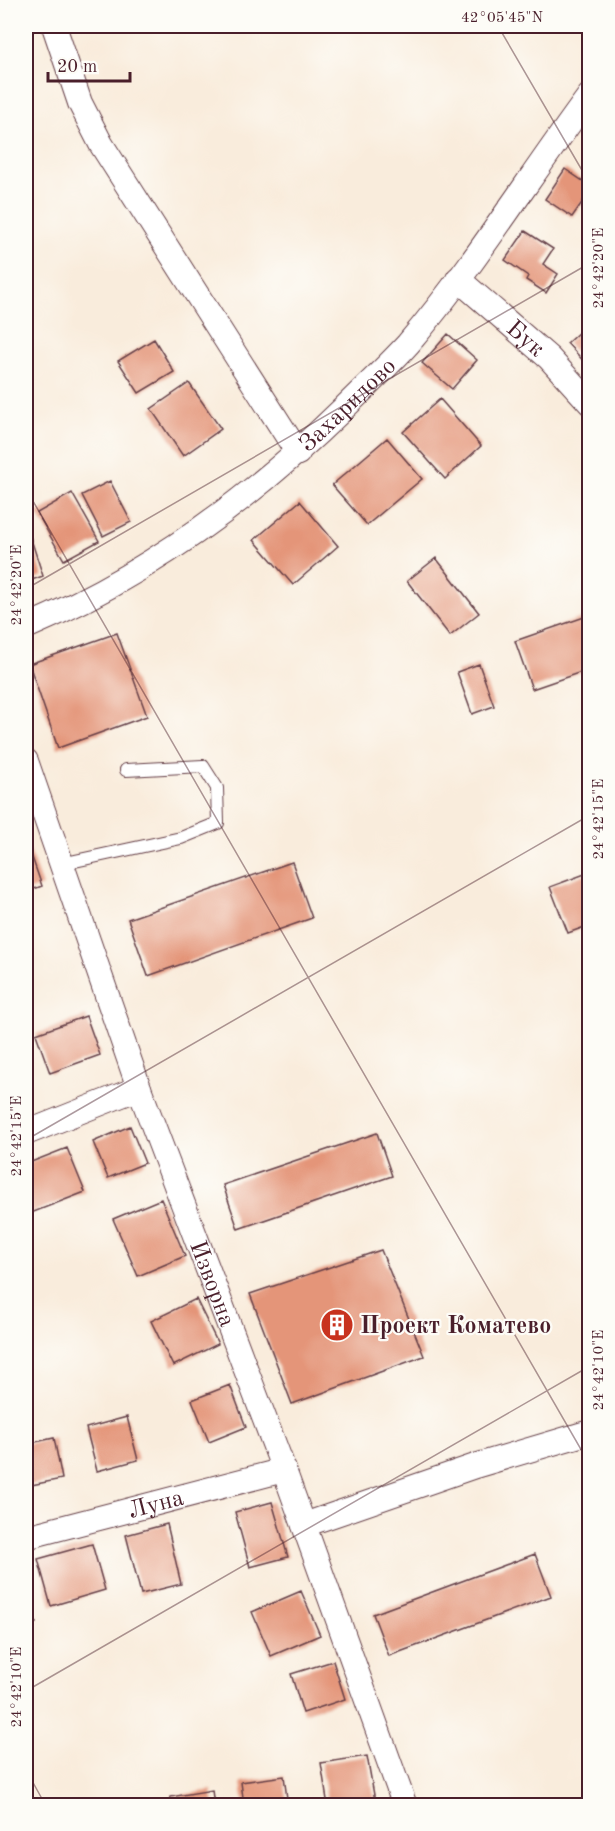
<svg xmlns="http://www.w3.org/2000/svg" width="615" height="1831" viewBox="0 0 615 1831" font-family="'Old Standard TT',serif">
<rect width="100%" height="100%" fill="#fdfcf7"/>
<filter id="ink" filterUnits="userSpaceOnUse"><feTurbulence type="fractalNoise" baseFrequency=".0167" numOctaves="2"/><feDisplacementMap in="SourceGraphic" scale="12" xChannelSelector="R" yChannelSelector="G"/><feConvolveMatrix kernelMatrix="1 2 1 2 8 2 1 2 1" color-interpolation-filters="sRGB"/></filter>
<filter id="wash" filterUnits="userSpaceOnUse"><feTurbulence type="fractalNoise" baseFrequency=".008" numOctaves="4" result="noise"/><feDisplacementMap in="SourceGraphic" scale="24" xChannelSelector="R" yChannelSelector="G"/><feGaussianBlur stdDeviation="1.35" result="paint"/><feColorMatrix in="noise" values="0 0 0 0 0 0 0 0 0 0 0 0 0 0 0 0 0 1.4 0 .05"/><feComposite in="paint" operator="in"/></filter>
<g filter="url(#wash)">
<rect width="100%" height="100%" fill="#f9ecdc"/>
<g id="blocks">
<!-- building -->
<path fill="#e49579" d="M565,169L590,186V191L572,217L545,199Z
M525,231L553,249L543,264L558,274L546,293L526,280L528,276L505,260Z
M590,322V368L567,343Z
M448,334L477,360L452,389L422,363Z
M154,339L174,372L139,393L118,361Z
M189,383L221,429L183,456L151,409Z
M440,399L481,446L445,479L403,432Z
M387,438L422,479L367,525L332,485Z
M110,481L131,522L103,536L82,495Z
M72,493L99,541L64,560L37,513Z
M300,501L338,546L293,585L254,540Z
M29,533L43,576L26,582V534Z
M436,558L479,613L450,636L407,581Z
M590,615V669L532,689L515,641Z
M117,633L147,716L58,748L29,664Z
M479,664L494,706L472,714L457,672Z
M27,843L42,886L26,892V844Z
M292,862L312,918L148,976L128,919Z
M590,872V925L568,933L550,887Z
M86,1016L100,1055L50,1073L36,1034Z
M130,1126L145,1163L108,1178L93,1142Z
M377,1133L392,1176L238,1229L223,1185Z
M67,1148L85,1192L26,1215V1164Z
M161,1199L185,1256L138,1276L113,1219Z
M381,1250L424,1356L292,1404L250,1294Z
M196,1299L218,1344L173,1366L151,1321Z
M230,1385L246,1427L209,1442L192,1400Z
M127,1417L138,1460L97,1471L86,1428Z
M54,1438L62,1479L26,1486V1444Z
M272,1502L288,1557L250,1567L235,1512Z
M167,1524L181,1584L141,1594L126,1535Z
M92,1544L105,1590L51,1606L38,1559Z
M535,1554L551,1596L389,1656L373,1614Z
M26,1588L36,1623L26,1626Z
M301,1591L320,1635L271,1656L252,1612Z
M333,1661L345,1699L303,1713L291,1674Z
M367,1756L376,1806H328L321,1763Z
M284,1776L288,1806H244L241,1782Z
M212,1790L214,1806H171L170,1797Z"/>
</g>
</g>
<g filter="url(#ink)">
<use href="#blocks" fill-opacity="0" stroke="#643e46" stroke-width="1.5"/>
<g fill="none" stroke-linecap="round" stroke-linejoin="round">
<!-- lane casing -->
<g stroke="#643e46" stroke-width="14">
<path id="lane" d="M61,864L181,838L218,823L217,788L203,766L126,770"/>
</g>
<!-- street casing -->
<g stroke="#643e46" stroke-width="26">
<g id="street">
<path d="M54,26L80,103L101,144L298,453"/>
<path id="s1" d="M458,279L549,358L590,403"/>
<path id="s2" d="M26,627C146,576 251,499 344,408C365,387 388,366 408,344C474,266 529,177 590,95"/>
<path id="s3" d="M26,761L139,1088L284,1470L405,1806"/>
<path d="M26,1133L139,1088"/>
<path d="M304,1525L475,1466L590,1432"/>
<path id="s4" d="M26,1537L284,1470"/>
</g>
</g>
<!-- lane -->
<use href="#lane" stroke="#fff" stroke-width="12"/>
<!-- street -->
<use href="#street" stroke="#fff" stroke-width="24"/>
</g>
</g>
<!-- ticks -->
<path fill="none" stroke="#4a1f2b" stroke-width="1.5" stroke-opacity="0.45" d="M498,26L590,184M26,38L47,26M26,489L590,1465M26,589L590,263M26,1140L590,815M26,1691L590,1366M26,1770L46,1806"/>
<!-- icons -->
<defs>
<g id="building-disc" transform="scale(1.725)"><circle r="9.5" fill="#c8321e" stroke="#fdfcf7"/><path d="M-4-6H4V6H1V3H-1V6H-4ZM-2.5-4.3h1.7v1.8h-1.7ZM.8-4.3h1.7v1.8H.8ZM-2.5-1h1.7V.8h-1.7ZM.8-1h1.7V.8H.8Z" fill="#fff"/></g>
</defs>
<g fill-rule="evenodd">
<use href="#building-disc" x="337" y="1325"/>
</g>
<g text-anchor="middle" stroke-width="4.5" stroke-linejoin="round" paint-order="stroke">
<!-- street labels -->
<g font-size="24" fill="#4a1f2b" stroke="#fdfcf7">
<text dy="8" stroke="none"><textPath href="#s1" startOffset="90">Бук</textPath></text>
<text dy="8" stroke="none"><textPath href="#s2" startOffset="393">Захаридово</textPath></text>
<text dy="8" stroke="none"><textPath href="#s3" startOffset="555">Изворна</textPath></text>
<text dy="8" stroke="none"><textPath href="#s4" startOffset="134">Луна</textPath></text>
</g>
<!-- poi labels -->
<g font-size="24" font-weight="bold" fill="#4a1f2b" stroke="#fdfcf7" text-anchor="start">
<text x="360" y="1333">Проект Коматево</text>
</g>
</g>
<!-- margin -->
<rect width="615" height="1831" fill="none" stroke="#fdfcf7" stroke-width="66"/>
<!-- scale -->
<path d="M48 72v9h82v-9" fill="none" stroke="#4a1f2b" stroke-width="3"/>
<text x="57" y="72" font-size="18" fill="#4a1f2b" stroke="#fdfcf7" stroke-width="4.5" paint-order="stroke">20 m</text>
<rect x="33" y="33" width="549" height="1765" fill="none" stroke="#4a1f2b" stroke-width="2"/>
<g font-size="15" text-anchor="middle" fill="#4a1f2b">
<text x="502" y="22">42°05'45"N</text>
<text transform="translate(598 268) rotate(-90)" y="5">24°42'20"E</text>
<text transform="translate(16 585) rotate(-90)" y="5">24°42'20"E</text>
<text transform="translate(598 819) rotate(-90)" y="5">24°42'15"E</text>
<text transform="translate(16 1136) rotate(-90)" y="5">24°42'15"E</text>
<text transform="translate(598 1370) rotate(-90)" y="5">24°42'10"E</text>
<text transform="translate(16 1687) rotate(-90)" y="5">24°42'10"E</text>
</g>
</svg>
